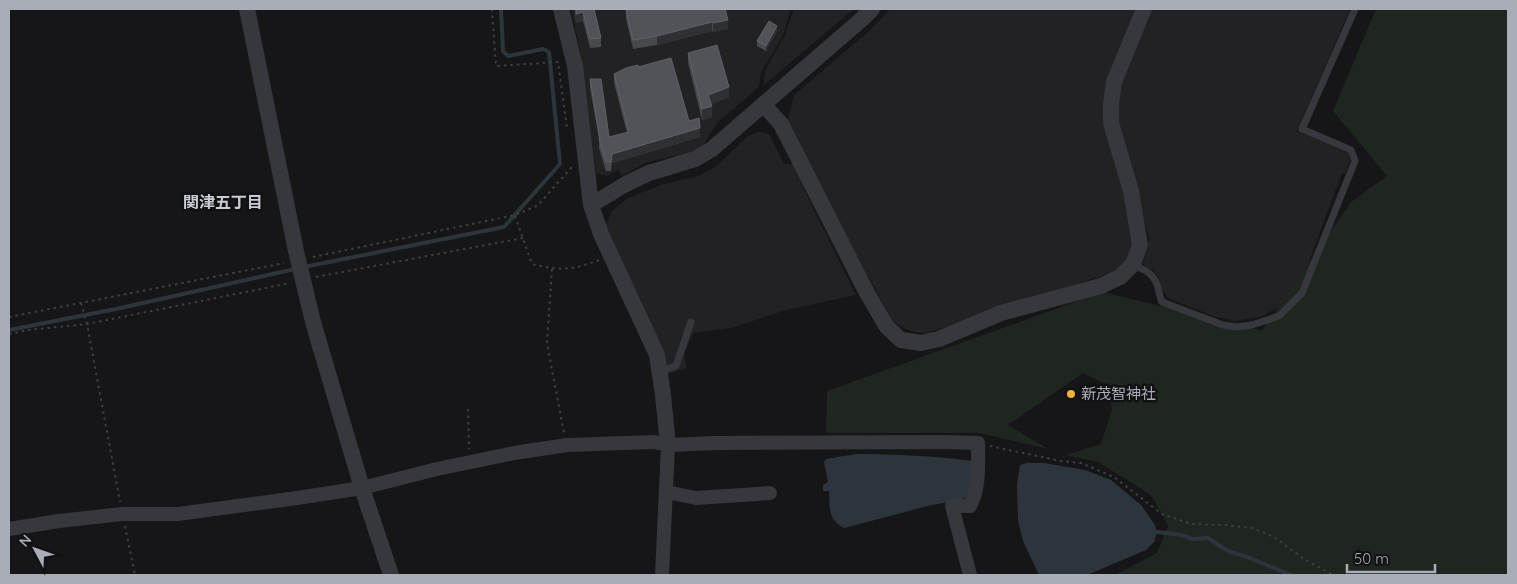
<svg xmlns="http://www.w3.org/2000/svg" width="1517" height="584" viewBox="0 0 1517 584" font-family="Quicksand,'Noto Sans JP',sans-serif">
<rect width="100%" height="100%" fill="#161618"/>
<!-- built -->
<path fill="#222225" d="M571,9H791L783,35L761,72L759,87L718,122L703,145L691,152L645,163L622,176L618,170L607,176L596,173L581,54Z
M794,9H854L764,85L765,71L785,35Z
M890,9H1138L1106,84L1133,239L1127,258L1114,272L927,333L913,332L894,323L816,182L787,124L794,95L869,31Z
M1153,9H1350L1297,131L1348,153L1350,160L1345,174L1342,173L1301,283L1283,305L1260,317L1235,321L1213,316L1168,298L1161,288L1159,277L1153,270L1145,267L1143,262L1147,251L1149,238L1119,123V89Z
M759,131L769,134L784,164H793L813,208L856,295L786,310L731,328L693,333L684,355L687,368L668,374L662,349L605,227L612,211L628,198L663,184L699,176L715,167L748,136Z"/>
<!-- green -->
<path fill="#1e261f" d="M1376,9H1508V575H1115L1157,553L1168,526L1151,495L1098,462L1066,455L1101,444L1112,409L1108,386L1083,373L1008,425L1048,449L979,433H826L827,391L1103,292L1262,331L1351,202L1387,176L1333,111Z"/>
<!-- water -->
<path fill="#2c353c" d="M856,454C896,454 934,456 973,461L971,497L928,506L844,528C827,519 830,507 829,491H823V485L828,482L824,462L826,459Z
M1027,463H1044L1085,470L1111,480L1141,505L1155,525L1157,532L1154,542L1146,550L1087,575H1039L1023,541L1018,521L1017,484L1020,465Z"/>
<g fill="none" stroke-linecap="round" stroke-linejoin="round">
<!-- stream -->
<path stroke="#2c353c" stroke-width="4" d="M304,267L504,227L560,164L549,52L543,49L508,56L503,51L501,9
M9,330L116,309L295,269
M1157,532L1181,535L1192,539L1208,538L1228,551L1250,558L1291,575"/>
<!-- path -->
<path stroke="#3d3f44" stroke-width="2" stroke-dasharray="2.5 4" stroke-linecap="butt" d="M492,9L496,66L558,62L567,128
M515,216L532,264C558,271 574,270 599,260
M313,257L515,215L537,206L572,167
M552,269L547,343L564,433
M316,277L523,238
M81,303L87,324L120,502
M9,317L284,263
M9,334L28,330L87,324L290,283
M468,409L469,449
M990,446L1061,461L1081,463L1114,477L1162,514L1192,524L1225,525L1252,528L1274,537L1304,559L1333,575
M125,526L135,575"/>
<!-- service -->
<path stroke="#37383d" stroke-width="7" d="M1133,265C1142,269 1152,272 1156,282C1159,288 1159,296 1162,302L1223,325L1237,327L1252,325L1279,316L1302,293L1355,161L1351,150L1302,129L1355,9
M660,371L676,366L691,322"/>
<!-- minor -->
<path stroke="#37383d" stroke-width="14" d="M666,492L696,498L770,493
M9,529L59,521L122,514H178L297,498L362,488L437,469L514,453L567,445L654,442L668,445L715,443L943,442L978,443C978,464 980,488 970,506H952L970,575
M662,575L668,445"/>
<!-- tertiary -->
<path stroke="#37383d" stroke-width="16" d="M247,9L296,251L313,322L362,488L391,575
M561,9L575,66L591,205L601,234L657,355L663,395L668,445
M764,105L781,124L867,293L887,327L901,340L921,343L939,339L1001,313L1101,286L1120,277L1133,264L1140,245L1131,191L1111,123V104L1114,82L1144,9
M591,205L626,184L649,173L695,159L712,149L862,19L872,9"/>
</g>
<!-- wall -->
<path fill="#47494d" d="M575,9H594L601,38V47L590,48L583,21L576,23Z
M630,9H728L725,10L728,29L713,32L712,31L657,45L633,49L626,19V10Z
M777,31L766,51L757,46V41Z
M688,53L729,97L711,104L712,117L702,120L688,63Z
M638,67L689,121L700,137L612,163L611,171H606L599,148V139L590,88V79L609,137L627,133L614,83V74Z"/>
<!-- shaded-wall -->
<path fill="#2f3033" d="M583,12V21L576,23V14Z
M728,20V29L713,32V23Z
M712,22V31L657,45V36Z
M777,26V31L766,51V46Z
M729,87V97L708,106V95Z
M712,106V117L702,120V109Z
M700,128V137L612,163L611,171L612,154Z"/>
<!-- building -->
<path fill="#525359" stroke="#5f6168" d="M576,9H594L601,38L590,39L583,12L576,14Z
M630,9H725L728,20L713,23L712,22L657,36L633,40L626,10Z
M769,21L777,26L766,46L757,41Z
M717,45L729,87L708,95L712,106L702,109L688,53Z
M671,58L689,121L699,118L700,128L612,154L611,162H606L599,139H600L590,79H601L609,137L629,132L614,74L626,68L638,65V67Z"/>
<!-- markers -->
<circle fill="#f2b134" stroke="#111113" stroke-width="2" cx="1071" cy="394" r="5"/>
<g text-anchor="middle" stroke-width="5" stroke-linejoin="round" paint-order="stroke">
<!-- poi labels -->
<g font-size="15" fill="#a8adb8" stroke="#111113" text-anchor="start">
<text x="1081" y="399">新茂智神社</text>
</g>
<!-- neighbourhood labels -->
<g font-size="16" font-weight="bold" fill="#c9ccd4" stroke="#111113">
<text x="223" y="208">関津五丁目</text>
</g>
</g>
<!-- border -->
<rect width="1517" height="584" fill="none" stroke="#a8adb8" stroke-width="20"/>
<!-- north arrow -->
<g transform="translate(35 549) rotate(311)" stroke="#111113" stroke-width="4" paint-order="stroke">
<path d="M0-4L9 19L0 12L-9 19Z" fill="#a8adb8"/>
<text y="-8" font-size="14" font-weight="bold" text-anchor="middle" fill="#a8adb8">N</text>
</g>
<!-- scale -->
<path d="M1347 564v8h88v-8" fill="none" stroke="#a8adb8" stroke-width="2.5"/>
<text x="1354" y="564" font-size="15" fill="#a8adb8" stroke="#111113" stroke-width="4" paint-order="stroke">50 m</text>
</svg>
